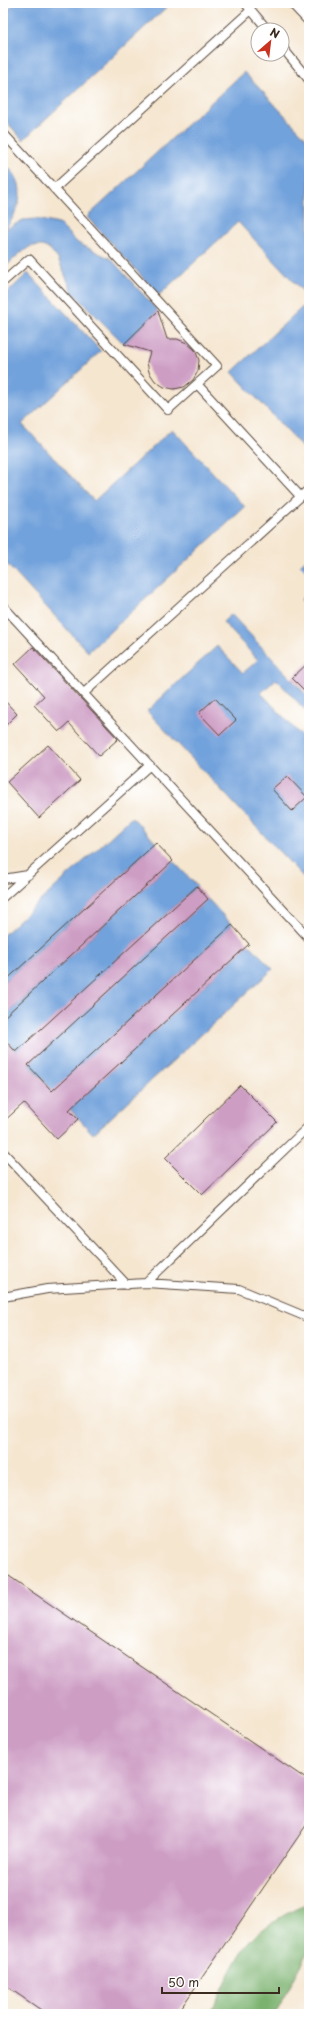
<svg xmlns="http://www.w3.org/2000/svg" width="312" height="2017" viewBox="0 0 312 2017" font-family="'Playpen Sans',sans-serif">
<rect width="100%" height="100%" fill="#fff"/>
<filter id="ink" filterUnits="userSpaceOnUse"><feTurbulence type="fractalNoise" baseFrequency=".025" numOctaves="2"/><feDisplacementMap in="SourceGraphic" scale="8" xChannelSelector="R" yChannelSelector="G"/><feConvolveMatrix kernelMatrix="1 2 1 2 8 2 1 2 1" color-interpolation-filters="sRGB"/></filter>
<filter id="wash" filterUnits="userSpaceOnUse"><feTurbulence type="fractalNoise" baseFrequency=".012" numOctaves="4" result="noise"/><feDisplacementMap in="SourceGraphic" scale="16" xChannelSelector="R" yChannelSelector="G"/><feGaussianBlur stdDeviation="0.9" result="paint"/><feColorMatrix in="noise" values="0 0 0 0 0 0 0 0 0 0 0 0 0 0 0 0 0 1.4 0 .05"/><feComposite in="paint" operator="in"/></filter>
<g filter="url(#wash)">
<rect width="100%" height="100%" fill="#f5e6d0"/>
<!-- forest -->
<path fill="#7bb26f" stroke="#5b6e46" d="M309,1904V1951L275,2014H210C221,1992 232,1967 246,1946C257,1930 291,1909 309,1904Z"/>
<!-- water -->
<path fill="#72a2dc" stroke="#56667d" d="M15,3H171L23,140L3,118V14Z
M244,72L309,141V298L238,222L159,295L87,217Z
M3,162C7,167 13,171 16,177C26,195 15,216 5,230L23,220L36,219L59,224L78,243L111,259L158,311L124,344L73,293L58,259L50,249L42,246H31L19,254L3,269Z
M28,273L101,351L22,424L94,501L172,429L245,507L88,652L3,560V297Z
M309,301V446L305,450L232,372Z
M309,557V574L300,565Z
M306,595L309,597V610L300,600Z
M231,614L309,698V714L276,679L261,693L309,744V883L147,711L217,646L243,673L258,660L223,622Z
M132,817L156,843L3,983V935Z
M173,861L197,886L17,1052L3,1037V1018Z
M208,899L232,925L53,1091L28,1064Z
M249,944L273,969L93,1134L70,1109Z"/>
<g id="blocks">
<!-- building -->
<path fill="#cd9dc4" d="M158,311L167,339H177L187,343L195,350L199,360L198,371L193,380L184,387L174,389L164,387L155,381L149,372L147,362L150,352L124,344Z
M33,647L118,739L99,756L69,723L59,732L34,705L44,696L15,664Z
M309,662V695L292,678Z
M215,698L236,720L220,735L199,713Z
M3,699L17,714L3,728Z
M48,745L80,780L39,818L7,782Z
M287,776L307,797L292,811L272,789Z
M156,843L173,861L3,1018V983Z
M197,886L208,899L28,1065L52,1091L232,925L249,944L69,1110L78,1119L57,1139L24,1103L3,1122V1038L16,1052Z
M240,1085L277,1122L202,1195L165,1158Z
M3,1572L309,1781V1821L177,2014H47L3,1984Z"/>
</g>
</g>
<g filter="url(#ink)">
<use href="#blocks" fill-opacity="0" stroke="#574639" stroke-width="1"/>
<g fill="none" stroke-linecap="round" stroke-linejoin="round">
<!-- service casing -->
<g stroke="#574639" stroke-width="10">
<path id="service" d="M245,3L268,30
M291,3L309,22
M282,47L309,80
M3,133L217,366L197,384L300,496
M54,189L251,10
M3,282L29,259L168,410L197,384
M3,606L309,938
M84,693L309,489
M3,879L28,875
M3,897L150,765
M3,1152L127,1285
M146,1283L309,1126
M3,1297L47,1289L146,1283L239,1289L309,1318"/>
</g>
<!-- service -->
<use href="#service" stroke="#fff" stroke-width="8"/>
</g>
</g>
<!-- margin -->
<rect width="312" height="2017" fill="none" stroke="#fff" stroke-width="16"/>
<!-- north arrow -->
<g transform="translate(270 42) rotate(28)"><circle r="19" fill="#ffffff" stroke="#b1aaa5"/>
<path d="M0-3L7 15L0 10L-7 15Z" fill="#c8321e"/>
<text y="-6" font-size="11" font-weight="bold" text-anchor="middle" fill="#3b2a1e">N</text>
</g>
<!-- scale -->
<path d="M162 1987v6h117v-6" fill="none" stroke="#3b2a1e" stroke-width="2"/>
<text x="168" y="1987" font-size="12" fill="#3b2a1e" stroke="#ffffff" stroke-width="3" paint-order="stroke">50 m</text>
</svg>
